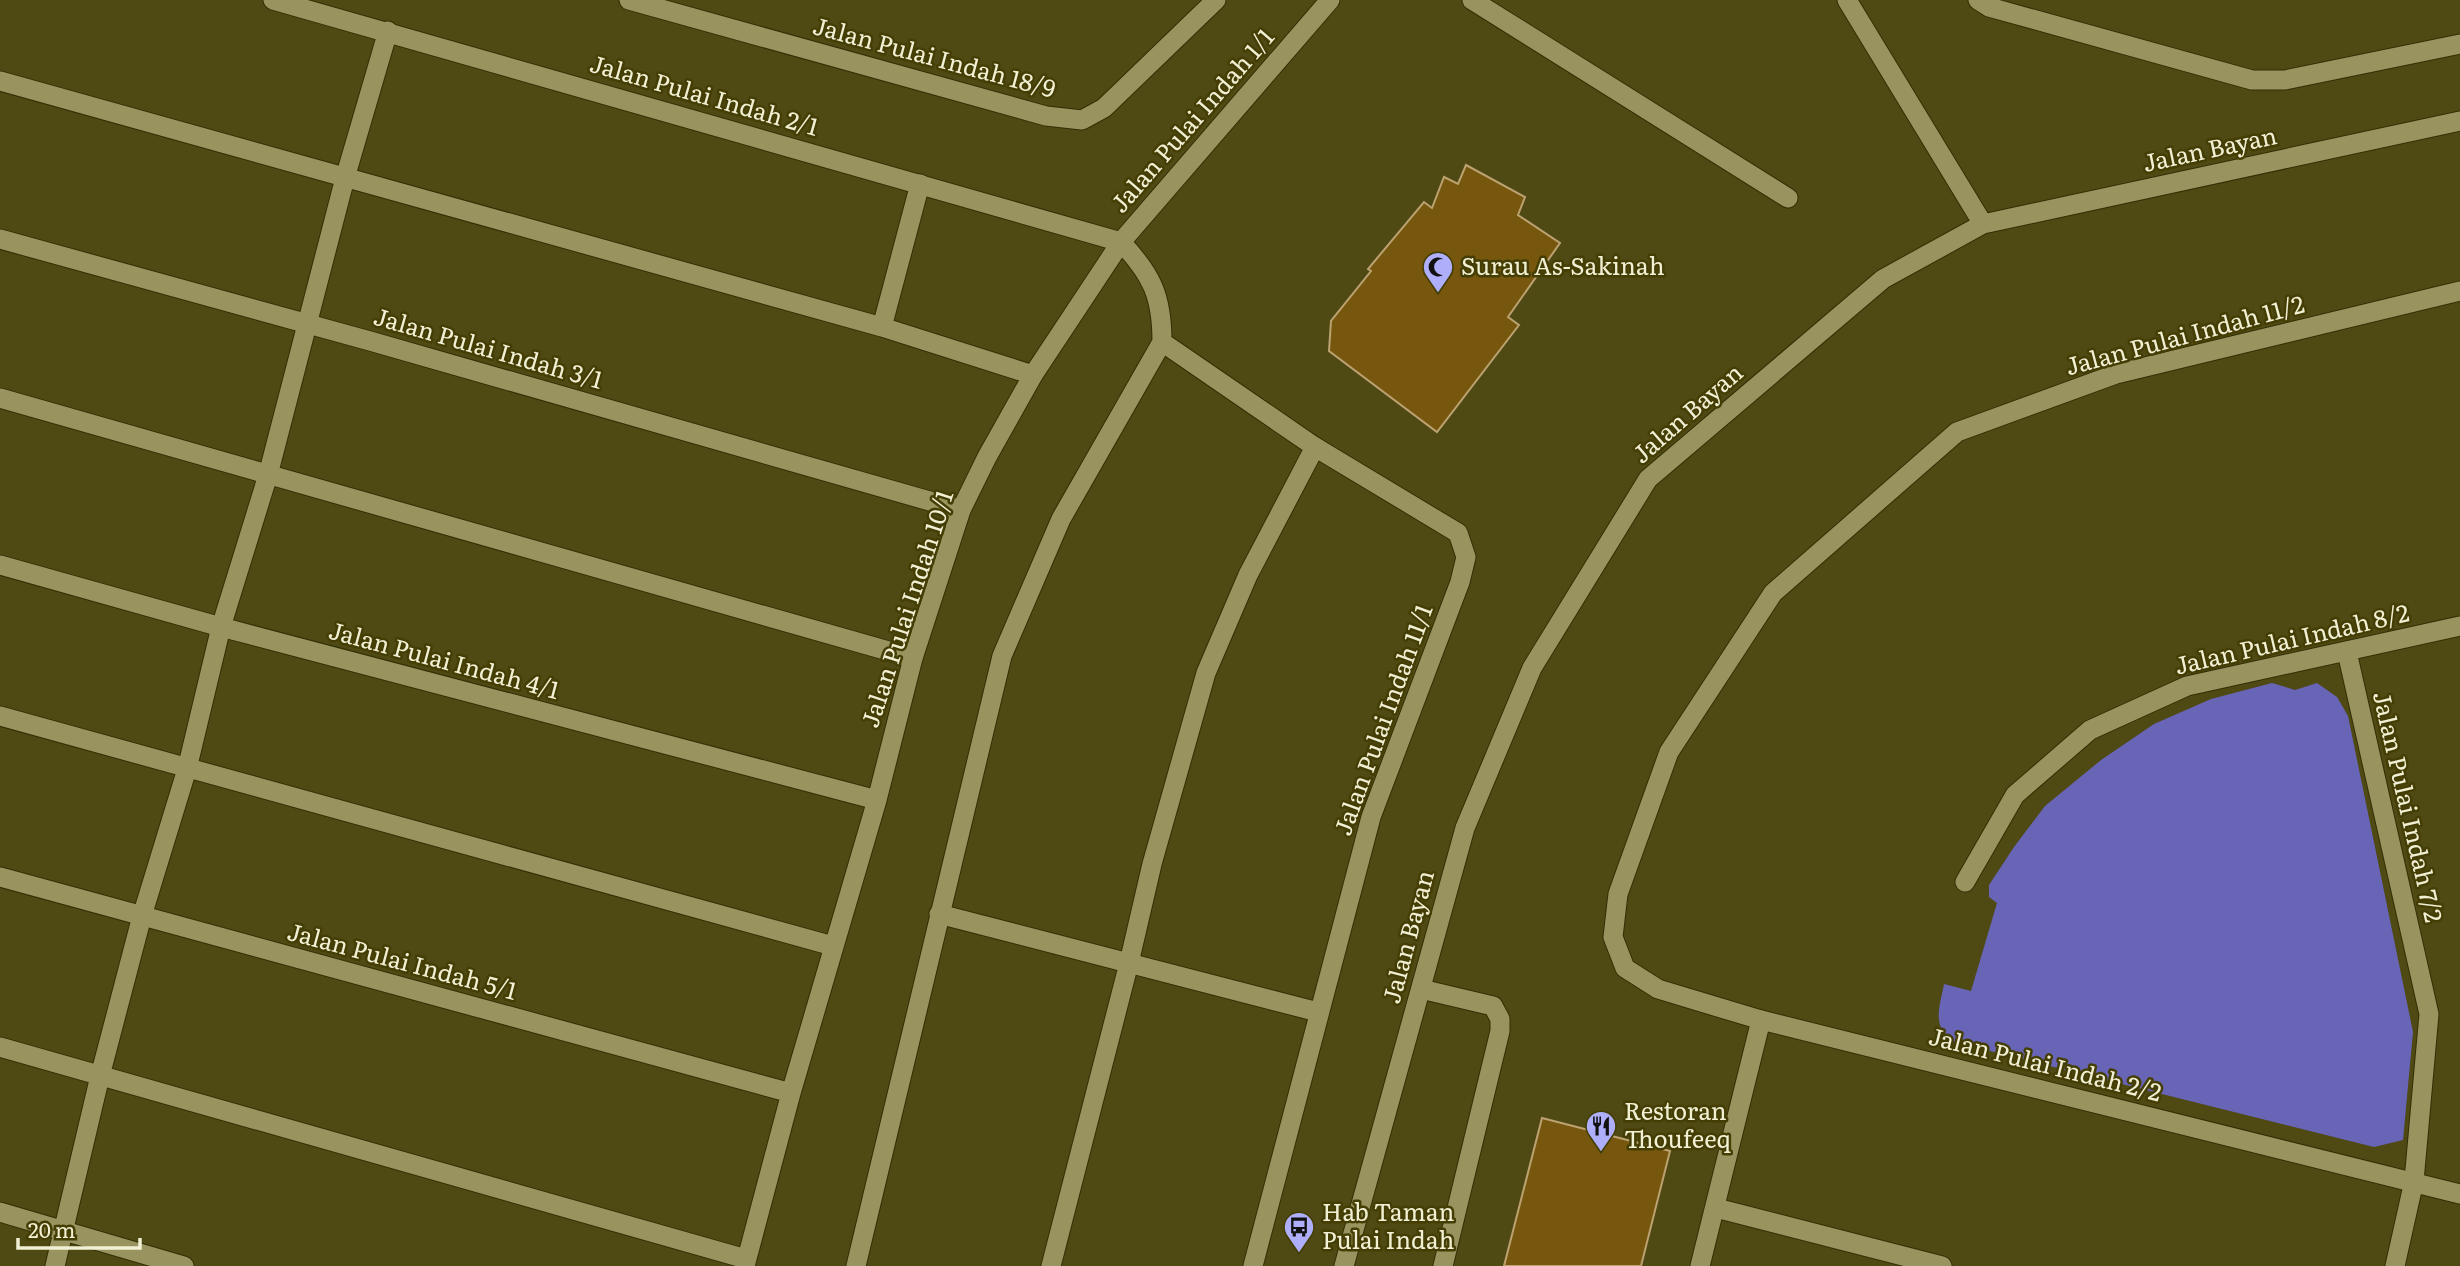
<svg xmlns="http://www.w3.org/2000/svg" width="2460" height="1266" viewBox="0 0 2460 1266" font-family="Literata,serif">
<rect width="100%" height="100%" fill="#4f4914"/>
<!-- green -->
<path fill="#6865b7" d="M2317,683L2337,697L2348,716L2413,1032L2403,1140L2374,1147L1950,1041C1932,1023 1940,1006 1944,984L1971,991L1997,903L1989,897V885L2014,847L2045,806L2101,760L2154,724L2211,699L2272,683L2295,690Z"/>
<!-- building -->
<path fill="#76570d" stroke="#bca271" stroke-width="2" d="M1466,165L1525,197L1518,215L1560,243L1508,317L1519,325L1437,432L1329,351L1331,321L1371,271L1368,269L1424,202L1432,208L1444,177L1458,184Z
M1542,1118L1670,1151L1641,1266H1504Z"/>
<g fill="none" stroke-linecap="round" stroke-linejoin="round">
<!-- service casing -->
<g stroke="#332f05" stroke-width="21">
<path id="service" d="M0,81L882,327L1033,375
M882,327L920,184
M0,398L913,658
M0,716L833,946
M939,914L1318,1012
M0,1047L746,1259
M1716,1208L1942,1266
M55,1266L100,1076L142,916L187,769L221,627L268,475L345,178L388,31
M1051,1266L1129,963L1152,864L1206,673L1248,575L1315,447
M1700,1266L1761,1020"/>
</g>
<!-- minor casing -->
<g stroke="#332f05" stroke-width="21">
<path id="minor" d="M273,0L1121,242
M629,0L1046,116L1082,120L1104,108L1216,0
M1472,0L1788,198
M1847,0L1983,224
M1978,0L1989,7L2252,80H2285L2460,44
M0,239L370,341L961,510
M2460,291L2116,374L1957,432L1773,593L1669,752L1618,894L1613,937L1625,968L1658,989L1761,1020L2460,1194
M1162,342L1315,447L1458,533L1466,557L1460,582L1371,817L1253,1266
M0,565L221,627L877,800
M2347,652L2429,1014L2414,1181L2395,1266
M0,877L791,1093
M1965,882L2015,795L2090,730L2187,686L2460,626
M1421,989L1493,1006L1500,1019V1031L1443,1266
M0,1212L184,1266
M745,1266L791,1093L877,800L913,658L961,510L987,457L1033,375L1121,242L1330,0
M856,1266L1002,656L1061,519L1162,342C1162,296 1152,275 1121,242
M1344,1266L1465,828L1532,668L1648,479L1883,279L1983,224L2460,121"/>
</g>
<!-- service -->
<use href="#service" stroke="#99945f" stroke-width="19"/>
<!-- minor -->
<use href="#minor" stroke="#99945f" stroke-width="19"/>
</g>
<!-- icons -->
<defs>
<g id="mosque-pin" transform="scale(1.575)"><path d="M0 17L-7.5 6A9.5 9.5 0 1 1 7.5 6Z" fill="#aeaefb" stroke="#443e05"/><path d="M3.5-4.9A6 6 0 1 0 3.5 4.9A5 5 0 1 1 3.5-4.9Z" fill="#111"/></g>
<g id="restaurant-pin" transform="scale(1.575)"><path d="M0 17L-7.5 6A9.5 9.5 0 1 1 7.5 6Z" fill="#aeaefb" stroke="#443e05"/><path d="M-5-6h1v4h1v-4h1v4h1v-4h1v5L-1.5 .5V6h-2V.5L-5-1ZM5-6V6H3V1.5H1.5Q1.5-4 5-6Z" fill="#111"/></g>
<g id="bus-pin" transform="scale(1.575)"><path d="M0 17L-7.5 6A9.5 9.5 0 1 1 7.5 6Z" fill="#aeaefb" stroke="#443e05"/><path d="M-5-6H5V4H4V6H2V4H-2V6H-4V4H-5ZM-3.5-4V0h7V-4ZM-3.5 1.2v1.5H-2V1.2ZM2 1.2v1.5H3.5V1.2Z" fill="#111"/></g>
</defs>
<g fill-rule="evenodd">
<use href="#mosque-pin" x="1438" y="267"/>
<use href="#restaurant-pin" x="1601" y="1126"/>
<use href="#bus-pin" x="1299" y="1227"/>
</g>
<g text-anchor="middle" stroke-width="5" stroke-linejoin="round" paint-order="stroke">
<!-- street labels -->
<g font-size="24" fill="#f2f0d4" stroke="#443e05">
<text transform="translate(934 58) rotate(15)" y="8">Jalan Pulai Indah 18/9</text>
<text transform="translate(704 96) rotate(16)" y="8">Jalan Pulai Indah 2/1</text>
<text transform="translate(1193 121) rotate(-49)" y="8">Jalan Pulai Indah 1/1</text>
<text transform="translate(2210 150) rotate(-12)" y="8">Jalan Bayan</text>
<text transform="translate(2185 336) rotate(-15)" y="8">Jalan Pulai Indah 11/2</text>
<text transform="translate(488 349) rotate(16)" y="8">Jalan Pulai Indah 3/1</text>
<text transform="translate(1688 414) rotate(-41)" y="8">Jalan Bayan</text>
<text transform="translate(908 609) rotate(-72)" y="8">Jalan Pulai Indah 10/1</text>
<text transform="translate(2292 640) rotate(-13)" y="8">Jalan Pulai Indah 8/2</text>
<text transform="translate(444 661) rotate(15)" y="8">Jalan Pulai Indah 4/1</text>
<text transform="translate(1384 720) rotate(-70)" y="8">Jalan Pulai Indah 11/1</text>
<text transform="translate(2407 807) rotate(77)" y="8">Jalan Pulai Indah 7/2</text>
<text transform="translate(1409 937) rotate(-75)" y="8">Jalan Bayan</text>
<text transform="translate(402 962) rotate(15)" y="8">Jalan Pulai Indah 5/1</text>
<text transform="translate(2045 1065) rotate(14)" y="8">Jalan Pulai Indah 2/2</text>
</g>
<!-- poi labels -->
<g font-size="24" fill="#f2f0d4" stroke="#443e05" text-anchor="start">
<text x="1461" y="275">Surau As-Sakinah</text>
<text x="1624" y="1120">Restoran<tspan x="1624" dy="28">Thoufeeq</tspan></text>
<text x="1322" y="1221">Hab Taman<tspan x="1322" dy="28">Pulai Indah</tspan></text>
</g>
</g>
<!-- scale -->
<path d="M18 1238v10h122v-10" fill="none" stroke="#f2f0d4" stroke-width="3.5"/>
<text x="28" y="1238" font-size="21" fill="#f2f0d4" stroke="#443e05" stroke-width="5" paint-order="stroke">20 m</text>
</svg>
